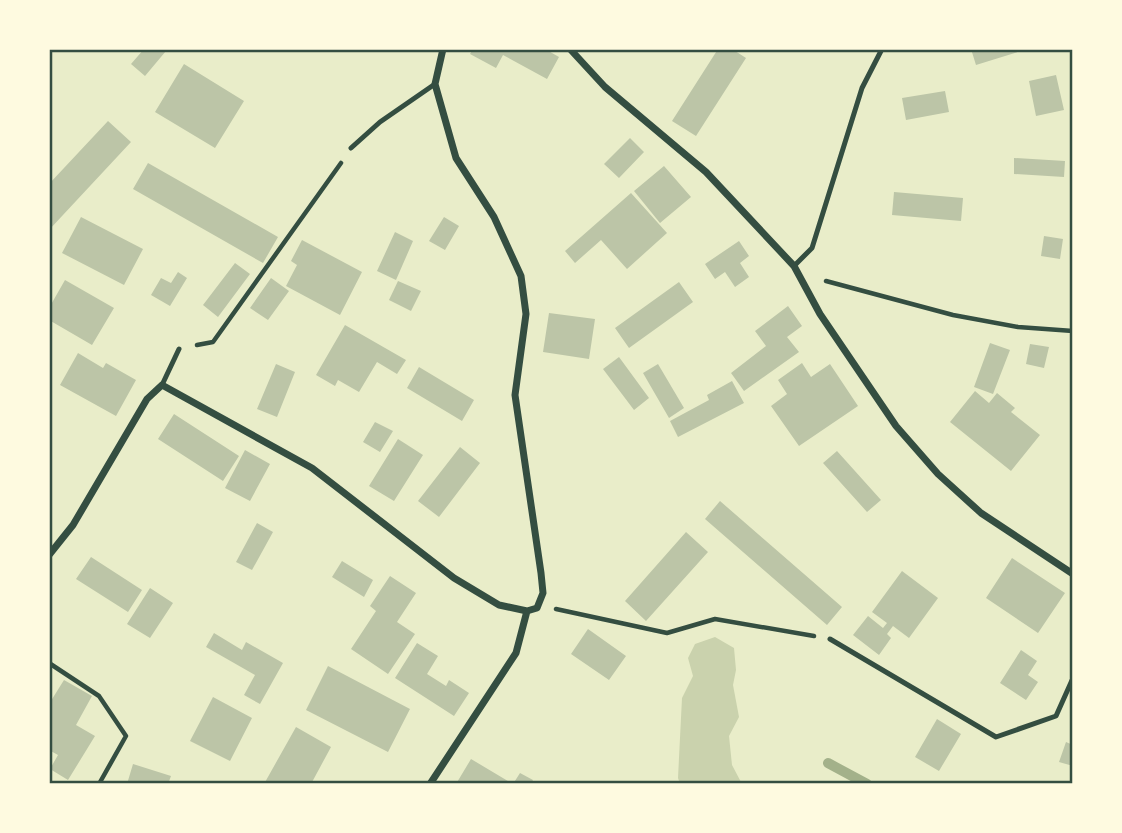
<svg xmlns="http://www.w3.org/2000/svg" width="1122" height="833" viewBox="0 0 1122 833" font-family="'Varela Round',sans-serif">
<rect width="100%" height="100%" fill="#e9edc9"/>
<!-- green -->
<path fill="#cad2ad" d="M715,637L734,648L736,670L733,685L739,717L729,736L732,765L742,784H680L678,778L682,698L693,676L688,658L695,644Z"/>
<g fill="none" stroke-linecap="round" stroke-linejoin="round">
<!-- stream -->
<path stroke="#a3b18a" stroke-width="10" d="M828,763L867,784"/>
</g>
<!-- building -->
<path fill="#bcc5a7" d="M144,49L166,51L145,76L131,64Z
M473,49H545L559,57L547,79L503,55L496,68L470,54Z
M718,49H732L746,58L696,136L672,121Z
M971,49H1024V50L976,65Z
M184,64L244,101L215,148L155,112Z
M1056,75L1064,110L1036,116L1029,81Z
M945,91L949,112L906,120L902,98Z
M108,121L131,142L49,230V184Z
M630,138L644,152L619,178L604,164Z
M1014,158L1065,161L1064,177L1014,174Z
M148,163L278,237L263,263L133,189Z
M664,166L691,197L660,223L634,191Z
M894,192L963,198L961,221L892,215Z
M631,193L667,233L627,269L601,240L575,263L565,251Z
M81,217L143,249L124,285L62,253Z
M444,217L459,226L445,250L429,241Z
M395,232L413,241L396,280L377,271Z
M1044,236L1063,239L1060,259L1041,256Z
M302,240L362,272L340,315L286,286L297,265L291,261Z
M739,241L749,256L740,263L749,277L735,287L725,272L715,279L705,264Z
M235,263L250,274L218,317L203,305Z
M178,272L187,278L170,306L151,295L161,278L171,283Z
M271,278L289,291L268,320L250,308Z
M65,280L114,308L92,345L49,320V308Z
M398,281L421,291L411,311L389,300Z
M679,282L693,302L629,348L615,328Z
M788,306L802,326L787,337L799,352L744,391L731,373L766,346L755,331Z
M549,313L595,319L589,359L543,352Z
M345,325L406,360L397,374L377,362L359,392L338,380L335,386L316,375Z
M990,343L1010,350L993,394L974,387Z
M1030,344L1049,347L1044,368L1026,364Z
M78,353L103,368L106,363L136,380L116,416L60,385Z
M619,357L649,398L634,410L603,369Z
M802,363L811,377L830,364L858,406L799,446L771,406L787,394L778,380Z
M276,364L295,372L277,417L257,409Z
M658,364L684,408L669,418L643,373Z
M419,367L474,400L462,421L407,388Z
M732,381L744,403L678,437L670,421L709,400L707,395Z
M975,391L989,403L997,393L1015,408L1011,412L1040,435L1011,471L950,422Z
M174,414L239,456L223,481L158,439Z
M375,422L393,431L380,452L363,442Z
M398,439L423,455L394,501L369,486Z
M460,447L480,463L439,517L418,501Z
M245,450L270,464L250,501L225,488Z
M837,451L881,500L867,512L823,463Z
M720,501L842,607L827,625L705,519Z
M257,523L273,532L252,570L236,562Z
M686,532L708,552L646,621L625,601Z
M91,557L142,590L128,612L76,579Z
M1012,558L1065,593L1038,633L986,598Z
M342,561L373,580L364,597L332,577Z
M902,571L938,598L909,638L893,626L887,634L891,638L879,655L853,635L868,616L883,628L887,623L872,612Z
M390,576L416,593L397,622L415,634L388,674L351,649L376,611L370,606Z
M150,588L173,603L150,638L127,624Z
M588,629L626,656L609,680L571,654Z
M214,633L242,650L246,642L283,663L260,704L244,695L255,675L206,647Z
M417,643L438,656L427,674L446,686L449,680L469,693L454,716L395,678Z
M1021,650L1037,661L1028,675L1038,682L1026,700L1000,683Z
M328,666L410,709L388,752L306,710Z
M64,680L92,696L76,725L95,736L68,780L50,769L58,755L49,750V704Z
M213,697L252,718L230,761L190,741Z
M937,719L961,734L939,771L915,757Z
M296,727L331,747L311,784H264Z
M1066,742L1073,745V766L1059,762Z
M471,759L513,784H456Z
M133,764L171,776L168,784H127Z
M520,773L533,780L531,784H513Z"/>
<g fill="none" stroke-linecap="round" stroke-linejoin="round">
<!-- path -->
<path stroke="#344e41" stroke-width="4.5" d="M826,281L953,315L1018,327L1073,331
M197,345L213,342L341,163
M556,609L667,633L715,619L814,636
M49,663L99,696L126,736L99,784"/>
<!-- service -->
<path stroke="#344e41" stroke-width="5" d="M351,148L380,122L435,84
M794,266L812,248L862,88L882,49
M162,385L179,349
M830,639L996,737L1056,716L1073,678"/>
<!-- minor -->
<path stroke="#344e41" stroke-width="7" d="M570,49L605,87L706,172L794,266L820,314L896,426L938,474L981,513L1073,574
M49,555L73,525L147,399L162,385L312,468L454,578L499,605L527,611L537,608L543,593L541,573L515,395L526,314L521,276L494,217L456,158L435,84L443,49
M430,784L516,653L527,611"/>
</g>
<!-- border -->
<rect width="1122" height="833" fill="none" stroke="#fefae0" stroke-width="102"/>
<rect x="51" y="51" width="1020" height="731" fill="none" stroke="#344e41" stroke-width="2.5"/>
</svg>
